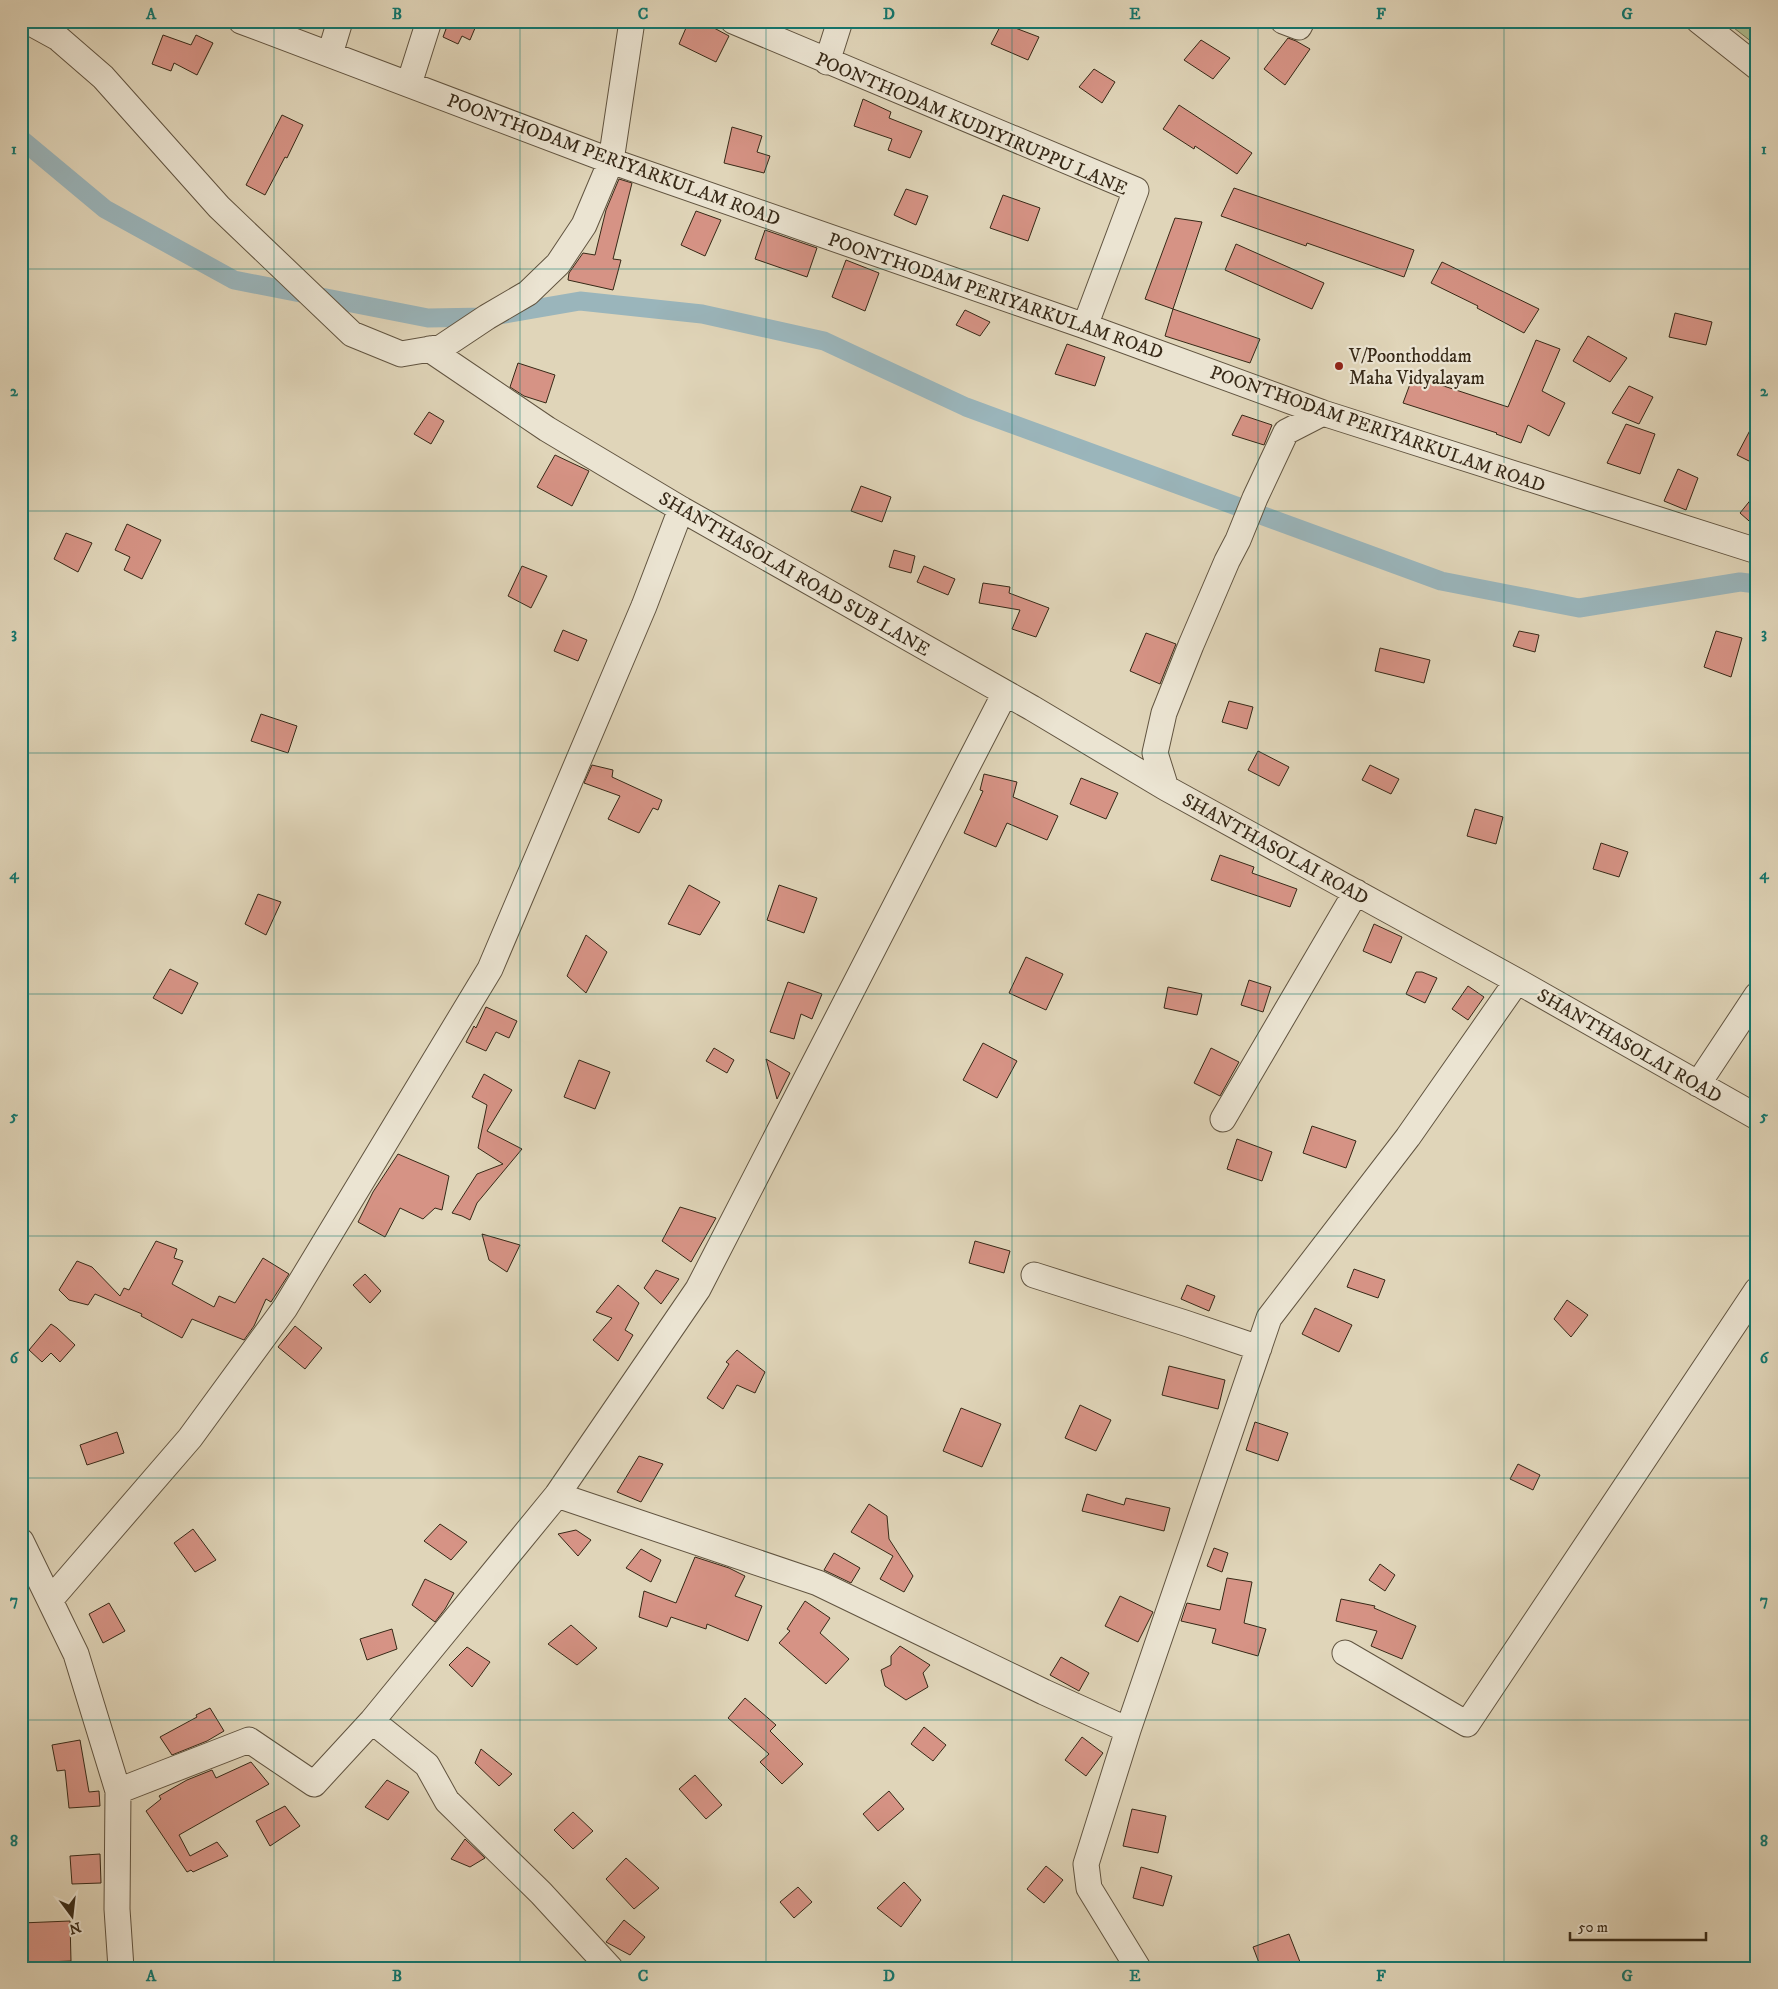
<svg xmlns="http://www.w3.org/2000/svg" width="1778" height="1989" viewBox="0 0 1778 1989" font-family="'IM FELL DW Pica',serif">
<rect width="100%" height="100%" fill="#e0d5b9"/>
<filter id="stains"><feTurbulence type="fractalNoise" baseFrequency=".004" numOctaves="4"/><feColorMatrix values="0 0 0 0 .2 0 0 0 0 .09 0 0 0 0 .02 0 0 0 .5 -.17"/></filter>
<radialGradient id="worn" r=".72"><stop offset=".6" stop-color="#630" stop-opacity="0"/><stop offset="1" stop-color="#630" stop-opacity=".3"/></radialGradient>
<!-- green -->
<path fill="#afbe91" stroke="#737454" d="M1725,21H1757V46Z"/>
<g fill="none" stroke-linecap="round" stroke-linejoin="round">
<!-- canal -->
<path stroke="#9ab5bb" stroke-width="19" d="M21,139L105,209L234,280L428,318L487,317L580,301L702,314L824,341L966,407L1441,581L1579,608L1740,582L1757,584"/>
</g>
<!-- building -->
<path fill="#d69385" stroke="#372917" d="M443,21H478L470,40L462,36L458,44L443,37L446,29L442,27Z
M689,21H701L729,36L716,62L679,44Z
M1002,23L1039,37L1028,60L991,44Z
M163,35L191,45L196,35L213,43L197,75L174,63L171,71L152,64Z
M1288,38L1296,41L1310,49L1285,85L1264,69Z
M1201,40L1230,58L1213,79L1184,60Z
M1094,69L1115,82L1102,103L1079,87Z
M863,99L891,112L889,118L922,131L910,158L888,150L892,139L854,126Z
M1179,105L1252,153L1237,174L1195,146L1194,149L1163,129Z
M282,115L303,125L287,158L285,157L265,195L246,185Z
M732,127L762,136L757,152L770,156L764,173L724,163Z
M619,179L632,183L613,259L621,260L613,290L568,280L569,273L583,253L595,255L606,210Z
M1234,188L1414,250L1404,277L1307,243L1306,246L1221,216Z
M906,189L928,196L916,225L894,215Z
M1003,195L1040,208L1028,241L990,228Z
M696,211L721,220L705,256L681,245Z
M1175,218L1202,222L1173,309L1145,299Z
M765,230L817,248L807,277L755,259Z
M1236,244L1324,283L1312,309L1225,270Z
M846,260L879,273L865,311L832,297Z
M1442,262L1539,309L1524,333L1477,308L1478,306L1431,283Z
M1173,309L1260,339L1250,363L1165,336Z
M965,310L990,322L980,336L956,325Z
M1675,313L1712,322L1706,345L1669,337Z
M1588,336L1627,358L1610,382L1573,361Z
M1536,340L1560,349L1542,391L1565,403L1549,436L1528,425L1521,443L1496,434L1497,433L1403,403L1413,376L1508,407Z
M1067,344L1105,357L1095,386L1055,374Z
M518,363L555,375L546,403L524,396L510,387Z
M1629,386L1653,397L1639,424L1612,413Z
M429,412L444,421L431,444L414,434Z
M1242,415L1272,425L1264,445L1232,435Z
M1757,417V465L1737,455Z
M1626,424L1655,434L1640,474L1607,463Z
M555,455L589,471L572,506L537,487Z
M1678,469L1698,478L1686,510L1664,501Z
M861,486L891,497L882,522L851,511Z
M1757,492V528L1740,513Z
M127,524L161,540L142,579L124,570L130,557L115,550Z
M66,533L92,543L78,572L54,559Z
M894,550L915,556L911,573L889,567Z
M522,566L547,576L531,608L508,596Z
M924,566L955,579L948,595L917,582Z
M983,583L1010,587L1009,593L1049,608L1036,637L1012,629L1020,610L979,603Z
M563,630L587,640L578,661L554,651Z
M1519,631L1539,635L1535,652L1513,646Z
M1716,631L1742,638L1731,677L1704,667Z
M1146,633L1176,644L1160,684L1130,671Z
M1380,648L1430,660L1424,683L1375,671Z
M1229,701L1253,707L1247,729L1222,722Z
M261,714L297,726L288,753L251,741Z
M1258,751L1289,767L1279,786L1248,770Z
M592,765L613,770L612,777L662,800L658,810L653,808L639,833L608,819L620,796L584,783Z
M1370,765L1399,779L1391,794L1362,780Z
M984,774L1017,782L1013,797L1058,816L1047,840L1007,823L996,847L964,833L983,791L980,790Z
M1081,778L1118,793L1106,819L1070,804Z
M1475,809L1503,817L1496,844L1467,836Z
M1601,843L1628,852L1619,877L1593,869Z
M1220,855L1254,867L1252,873L1297,889L1290,907L1211,880Z
M689,885L720,902L700,935L668,924Z
M779,885L817,898L804,933L767,920Z
M258,894L281,902L266,935L245,924Z
M1374,924L1402,937L1391,963L1363,951Z
M586,935L607,952L586,993L567,976Z
M1026,957L1063,974L1046,1010L1009,993Z
M170,969L198,983L182,1014L153,998Z
M1416,972H1422L1437,978L1425,1003L1406,994Z
M1249,980L1271,987L1263,1012L1241,1005Z
M788,982L822,994L812,1019L801,1014L794,1039L770,1032Z
M1468,986L1484,997L1468,1020L1452,1009Z
M1168,987L1202,994L1197,1015L1164,1008Z
M486,1007L517,1021L509,1038L496,1032L486,1051L466,1042L474,1026L476,1028Z
M983,1043L1017,1061L997,1098L963,1080Z
M714,1048L734,1060L727,1073L706,1061Z
M1211,1048L1239,1062L1220,1096L1194,1083Z
M766,1059L790,1073L777,1099Z
M579,1060L610,1072L595,1109L564,1097Z
M484,1074L512,1090L487,1131L522,1149L477,1203L470,1220L462,1216L452,1213L477,1174L503,1164L478,1148L487,1105L472,1097Z
M1312,1126L1356,1141L1346,1168L1303,1153Z
M1237,1139L1272,1152L1262,1181L1227,1169Z
M398,1154L449,1176L442,1210L435,1208L423,1219L400,1208L385,1237L358,1222L373,1192Z
M680,1207L716,1218L691,1262L662,1241Z
M482,1234L520,1245L507,1272L489,1260Z
M156,1241L177,1249L174,1258L183,1261L172,1284L214,1307L219,1296L235,1303L263,1258L289,1274L271,1302L266,1299L254,1326L244,1340L192,1319L182,1338L141,1316L142,1314L95,1294L88,1305L69,1300L59,1290L77,1261L92,1267L120,1296L124,1288L129,1290Z
M975,1241L1010,1251L1004,1273L969,1263Z
M1354,1269L1385,1280L1378,1298L1347,1287Z
M656,1270L679,1279L661,1304L644,1288Z
M365,1274L381,1291L370,1303L353,1285Z
M618,1285L639,1303L625,1330L633,1335L618,1361L593,1340L612,1318L596,1312Z
M1187,1285L1215,1296L1209,1311L1181,1299Z
M1567,1300L1588,1315L1571,1337L1554,1319Z
M1315,1308L1352,1325L1339,1352L1302,1334Z
M51,1324L57,1328L75,1345L60,1362L51,1353L42,1362L29,1350Z
M295,1326L322,1348L305,1369L278,1347Z
M737,1350L765,1372L755,1393L737,1385L723,1409L707,1398L729,1364L726,1362Z
M1169,1366L1225,1380L1218,1409L1162,1395Z
M1080,1405L1111,1420L1096,1451L1065,1438Z
M961,1408L1001,1424L982,1467L943,1451Z
M1255,1422L1288,1433L1278,1461L1246,1450Z
M117,1432L124,1453L87,1465L80,1445Z
M639,1456L663,1464L641,1502L617,1492Z
M1518,1464L1540,1475L1533,1490L1510,1479Z
M1087,1494L1124,1505L1126,1498L1170,1508L1164,1531L1082,1511Z
M869,1504L887,1516L889,1539L913,1576L904,1592L880,1579L893,1556L851,1532Z
M440,1524L467,1542L451,1560L424,1541Z
M193,1529L216,1560L195,1572L174,1543Z
M576,1530L591,1540L578,1556L558,1534Z
M1214,1548L1228,1553L1222,1572L1207,1566Z
M641,1549L661,1560L651,1582L626,1568Z
M834,1553L860,1568L851,1583L824,1570Z
M695,1557L729,1568L745,1576L735,1596L762,1606L748,1641L707,1624L706,1629L671,1617L667,1627L639,1617L644,1591L676,1603Z
M1380,1564L1395,1575L1385,1591L1369,1580Z
M1227,1578L1252,1582L1244,1623L1266,1629L1258,1656L1212,1643L1216,1629L1181,1621L1187,1603L1220,1610Z
M425,1579L454,1593L445,1609L435,1622L412,1605Z
M1120,1596L1153,1612L1138,1642L1105,1626Z
M1341,1599L1375,1606L1374,1608L1416,1626L1402,1659L1371,1646L1377,1631L1336,1621Z
M805,1601L830,1618L820,1633L849,1659L826,1684L779,1643L790,1631L787,1629Z
M109,1603L125,1631L103,1643L89,1614Z
M571,1625L597,1648L577,1665L548,1644Z
M392,1629L397,1649L367,1660L360,1639Z
M900,1646L930,1665L923,1673L928,1687L906,1700L885,1686L881,1670L891,1665V1656Z
M467,1647L490,1662L472,1687L449,1665Z
M1061,1657L1089,1673L1079,1691L1050,1675Z
M745,1698L776,1725L770,1731L803,1764L782,1784L760,1762L769,1754L728,1718Z
M210,1708L224,1731L207,1741L172,1755L160,1737L197,1717L196,1715Z
M924,1727L946,1745L933,1761L911,1744Z
M1082,1737L1103,1753L1086,1776L1065,1760Z
M80,1740L89,1792L99,1791L100,1806L69,1808L65,1770L57,1771L52,1745Z
M481,1749L512,1774L499,1786L475,1763Z
M251,1762L269,1784L179,1835L190,1856L217,1842L228,1856L193,1872L191,1870L187,1872L146,1811L161,1799L159,1796L187,1780L212,1770L216,1778Z
M695,1775L722,1805L706,1819L679,1789Z
M387,1780L409,1792L388,1820L365,1807Z
M889,1791L904,1809L878,1831L863,1814Z
M285,1806L300,1826L270,1846L256,1821Z
M1132,1809L1166,1816L1158,1853L1123,1846Z
M573,1812L593,1831L573,1849L554,1830Z
M465,1839L485,1858L470,1867L451,1859Z
M100,1854L101,1883L72,1884L70,1856Z
M626,1858L659,1888L634,1909L606,1879Z
M1046,1866L1063,1880L1044,1903L1027,1889Z
M1141,1867L1172,1876L1163,1906L1133,1898Z
M904,1882L921,1900L901,1927L877,1908Z
M798,1887L812,1902L794,1918L780,1902Z
M624,1920L645,1937L630,1955L606,1942Z
M70,1921L71,1961L21,1963V1923Z
M1289,1934L1300,1962L1284,1968H1261L1253,1947Z"/>
<g fill="none" stroke-linecap="round" stroke-linejoin="round">
<!-- minor casing -->
<g stroke="#615440" stroke-width="27">
<path id="minor" d="M27,21L58,38L103,77L219,207L352,334L401,354L442,347L487,317L528,293L558,264L584,225L611,161L632,21
M241,21L611,161L1085,326L1323,413L1757,551
M733,21L1136,190L1085,326
M1283,21L1299,27L1302,21
M1699,21L1757,67
M330,54L340,21
M827,62L840,21
M409,84L429,21
M429,349L547,429L681,509L1032,708L1166,788
M1323,413L1286,432L1255,498L1238,540L1227,561L1191,645L1164,713L1155,753L1166,788L1517,981L1757,1117
M1698,1084L1757,995
M1223,1119L1356,892
M1034,1275L1185,1323L1259,1348
M557,1495L818,1583L1044,1692L1128,1730
M21,1541L76,1654L118,1791L117,1909L121,1968
M51,1599L190,1438L285,1308L490,969L644,606L681,509
M1345,1653L1467,1724L1757,1290
M372,1721L427,1765L447,1801L541,1893L610,1968
M118,1791L249,1740L314,1784L372,1721L557,1495L698,1289L1005,693
M1138,1968L1089,1888L1086,1864L1128,1730L1269,1318L1408,1137L1517,981"/>
</g>
<!-- minor -->
<use href="#minor" stroke="#ebe4d2" stroke-width="25"/>
</g>
<!-- grid -->
<path fill="none" stroke="#0f766e" stroke-width="1" stroke-opacity="0.55" d="M274,21V1968M520,21V1968M766,21V1968M1012,21V1968M1258,21V1968M1504,21V1968M21,269H1757M21,511H1757M21,753H1757M21,994H1757M21,1236H1757M21,1478H1757M21,1720H1757"/>
<!-- markers -->
<circle fill="#8f2418" stroke="#ebe4d2" stroke-width="2" cx="1339" cy="366" r="5"/>
<g text-anchor="middle" stroke-width="4.5" stroke-linejoin="round" paint-order="stroke">
<!-- street labels -->
<g font-size="19" fill="#372917" stroke="#ebe4d2">
<text transform="translate(972 123) rotate(23)" y="7">POONTHODAM KUDIYIRUPPU LANE</text>
<text transform="translate(614 159) rotate(20)" y="7">POONTHODAM PERIYARKULAM ROAD</text>
<text transform="translate(996 295) rotate(19)" y="7">POONTHODAM PERIYARKULAM ROAD</text>
<text transform="translate(1378 428) rotate(19)" y="7">POONTHODAM PERIYARKULAM ROAD</text>
<text transform="translate(795 573) rotate(30)" y="7">SHANTHASOLAI ROAD SUB LANE</text>
<text transform="translate(1276 848) rotate(29)" y="7">SHANTHASOLAI ROAD</text>
<text transform="translate(1630 1045) rotate(30)" y="7">SHANTHASOLAI ROAD</text>
</g>
<!-- poi labels -->
<g font-size="19" fill="#372917" stroke="#ebe4d2" text-anchor="start">
<text x="1349" y="362">V/Poonthoddam<tspan x="1349" dy="22">Maha Vidyalayam</tspan></text>
</g>
</g>
<!-- margin -->
<rect width="1778" height="1989" fill="none" stroke="#e0d5b9" stroke-width="55"/>
<!-- north arrow -->
<g transform="translate(72 1916) rotate(165)" stroke="#ebe4d2" stroke-width="4" paint-order="stroke">
<path d="M0-4L9 19L0 12L-9 19Z" fill="#372917"/>
<text y="-8" font-size="14" font-weight="bold" text-anchor="middle" fill="#372917">N</text>
</g>
<!-- scale -->
<path d="M1570 1932v8h136v-8" fill="none" stroke="#372917" stroke-width="2.5"/>
<text x="1578" y="1932" font-size="15" fill="#372917" stroke="#ebe4d2" stroke-width="4" paint-order="stroke">50 m</text>
<rect x="28" y="28" width="1722" height="1934" fill="none" stroke="#0f766e" stroke-width="2"/>
<g font-size="16" text-anchor="middle" font-weight="bold" fill="#0f766e">
<text x="151" y="19">A</text>
<text x="397" y="19">B</text>
<text x="643" y="19">C</text>
<text x="889" y="19">D</text>
<text x="1135" y="19">E</text>
<text x="1381" y="19">F</text>
<text x="1627" y="19">G</text>
<text x="14" y="154">1</text>
<text x="1764" y="154">1</text>
<text x="14" y="396">2</text>
<text x="1764" y="396">2</text>
<text x="14" y="638">3</text>
<text x="1764" y="638">3</text>
<text x="14" y="879">4</text>
<text x="1764" y="879">4</text>
<text x="14" y="1121">5</text>
<text x="1764" y="1121">5</text>
<text x="14" y="1363">6</text>
<text x="1764" y="1363">6</text>
<text x="14" y="1605">7</text>
<text x="1764" y="1605">7</text>
<text x="14" y="1846">8</text>
<text x="1764" y="1846">8</text>
<text x="151" y="1981">A</text>
<text x="397" y="1981">B</text>
<text x="643" y="1981">C</text>
<text x="889" y="1981">D</text>
<text x="1135" y="1981">E</text>
<text x="1381" y="1981">F</text>
<text x="1627" y="1981">G</text>
</g>
<rect width="100%" height="100%" filter="url(#stains)"/>
<rect width="100%" height="100%" fill="url(#worn)"/>
</svg>
